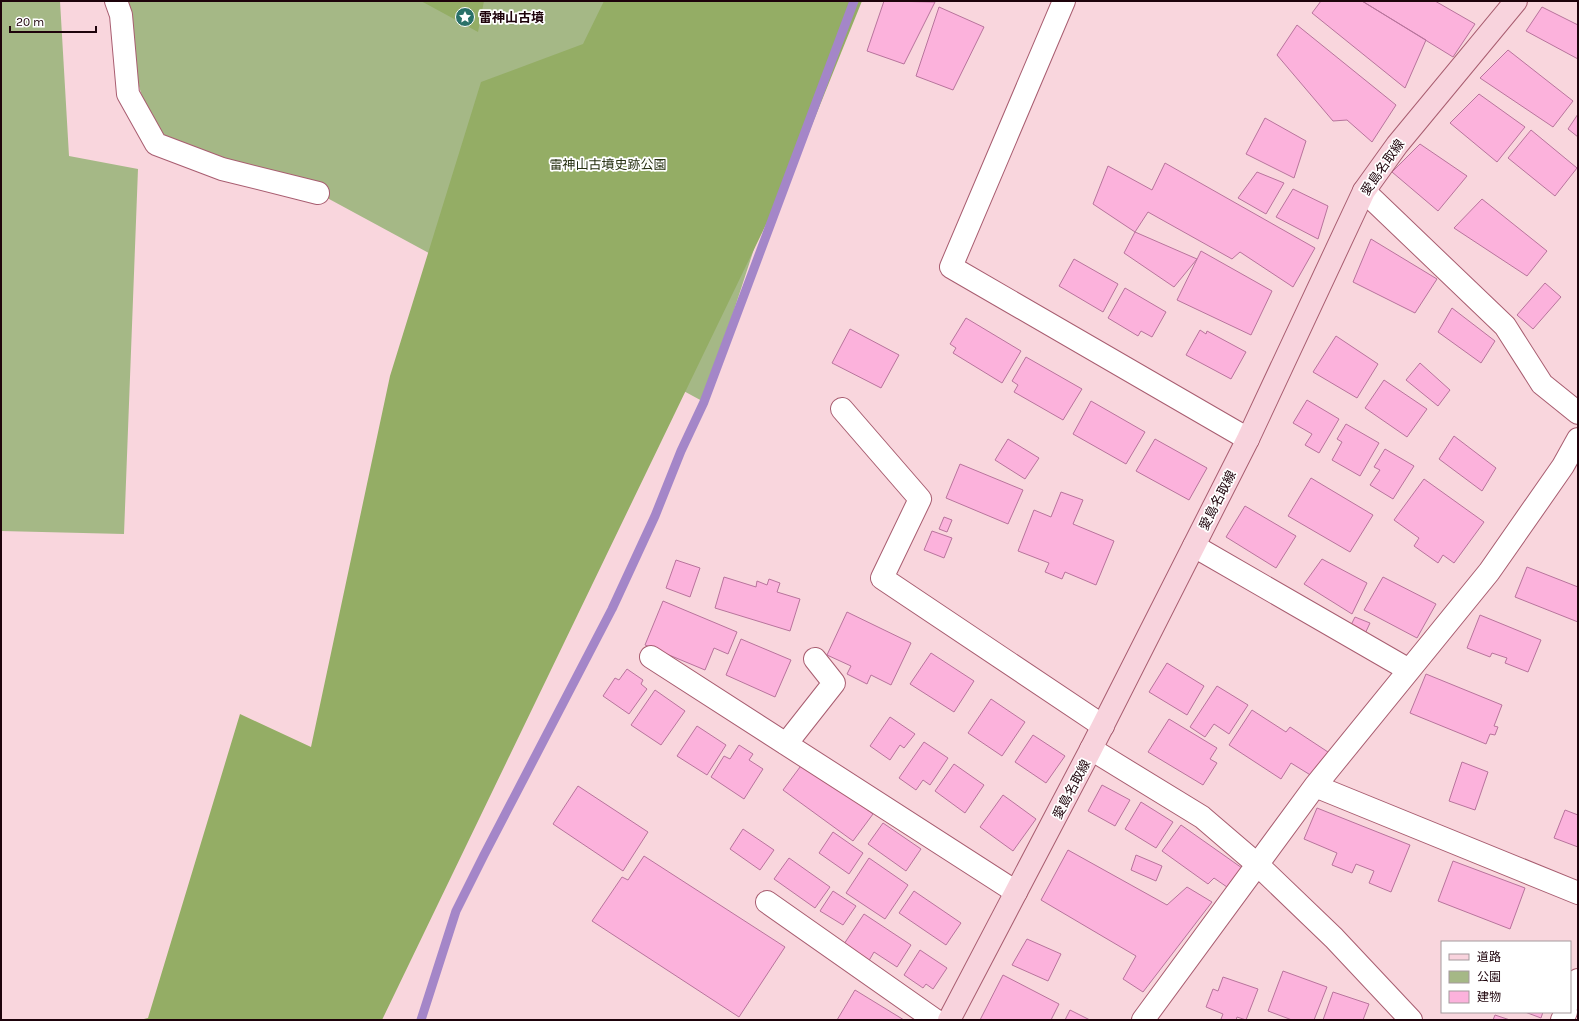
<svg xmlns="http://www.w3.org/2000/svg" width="1579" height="1021" viewBox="0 0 1579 1021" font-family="Karla,'Noto Sans JP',sans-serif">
<rect width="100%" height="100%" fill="#f9d6dd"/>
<!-- green -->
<path fill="#a5b886" d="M1,1H60L69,156L138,169L124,534L1,531Z
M114,1H835L704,402L318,193L156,144Z"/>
<!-- forest -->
<path fill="#94ad65" d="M421,1H484L478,32Z
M604,1H862L801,152L382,1020H140L148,1018L240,714L311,747L390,376L481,82L583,44Z"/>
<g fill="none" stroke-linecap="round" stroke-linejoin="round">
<!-- stream -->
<path stroke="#a486c8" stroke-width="9" d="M421,1020L456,911L484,855L612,609L655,516L681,451L704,402L854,1"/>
</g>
<!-- building -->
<path fill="#fcb2dc" stroke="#b8749c" d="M884,1L935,2L904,64L867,51Z
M1321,1H1362L1426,40L1405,88L1312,13Z
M1362,1H1435L1475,24L1453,57Z
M939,7L984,27L953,90L916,76Z
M1542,7L1578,25V59L1526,31Z
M1297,25L1396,105L1372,142L1347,120L1333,121L1277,55Z
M1508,50L1573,101L1553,127L1480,78Z
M1479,94L1525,127L1497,162L1450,123Z
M1578,114V137L1568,129Z
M1265,118L1306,141L1294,178L1246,154Z
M1531,130L1577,168L1555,196L1508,158Z
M1420,144L1467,176L1438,211L1392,172Z
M1165,163L1315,248L1293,287L1240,252L1232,259L1148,212L1135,232L1093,204L1108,166L1152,190Z
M1257,172L1284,183L1266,214L1238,198Z
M1293,189L1328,206L1318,239L1276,217Z
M1482,199L1547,251L1527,276L1454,228Z
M1135,232L1197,259L1174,287L1124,253Z
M1371,239L1437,279L1415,313L1353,282Z
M1201,251L1272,291L1251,335L1177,300Z
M1074,259L1118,284L1103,312L1059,286Z
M1545,283L1561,297L1533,329L1517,315Z
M1125,288L1166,312L1152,337L1141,331L1138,336L1108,318Z
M1452,308L1495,341L1481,363L1438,332Z
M966,318L1021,351L1002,383L953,353L956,348L950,344Z
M850,329L899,355L881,388L832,363Z
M1200,330L1206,334L1207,331L1246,352L1231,379L1186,355Z
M1336,336L1378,364L1357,398L1313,372Z
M1026,357L1082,389L1063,420L1014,392L1018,385L1012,381Z
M1420,363L1450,390L1438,406L1406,380Z
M1384,380L1427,409L1407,437L1365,408Z
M1307,400L1339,419L1319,453L1305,445L1312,434L1293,423Z
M1091,401L1145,432L1126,464L1073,434Z
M1346,424L1379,443L1360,476L1332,460L1342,442L1337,439Z
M1454,436L1496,468L1482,491L1439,459Z
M1008,439L1039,458L1025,479L995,460Z
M1155,439L1207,468L1189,500L1136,471Z
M1385,449L1414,466L1393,499L1370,485L1380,470L1374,467Z
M960,464L1023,490L1008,524L946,498Z
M1311,478L1373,515L1350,552L1288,516Z
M1424,479L1484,522L1454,563L1443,555L1438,563L1414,546L1419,538L1394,520Z
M1061,492L1083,500L1073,524L1114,541L1096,585L1065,572L1062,579L1045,572L1049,563L1018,551L1034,510L1051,517Z
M1245,506L1296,536L1276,568L1226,537Z
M944,517L952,520L947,532L939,529Z
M932,531L952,538L944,558L924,550Z
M1322,559L1367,583L1352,614L1304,584Z
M676,560L700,568L690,597L666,588Z
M1527,567L1578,587V622L1515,597Z
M724,577L756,587L757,581L767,585L769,579L780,583L777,592L800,599L790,631L715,608Z
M1383,577L1436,604L1417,638L1364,610Z
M663,601L737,632L728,654L714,648L705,670L645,645Z
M847,612L911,643L891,685L871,675L867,684L847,674L851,666L827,655Z
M1480,615L1541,640L1528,672L1505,663L1507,658L1492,653L1490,657L1467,648Z
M1355,617L1370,623L1363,638L1350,627Z
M741,639L791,660L775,697L726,675Z
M931,653L974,681L954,712L910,684Z
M1167,663L1204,686L1187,715L1149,692Z
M627,669L643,680L641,684L647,689L629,714L603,696L615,678L619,680Z
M1426,674L1502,705L1494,726L1498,727L1495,735L1490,734L1486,744L1410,713Z
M1217,686L1248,705L1229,734L1214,724L1205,737L1190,727Z
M655,690L685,711L661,745L631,725Z
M991,699L1025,722L1002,756L968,733Z
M1252,710L1286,732L1290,727L1328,752L1312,776L1291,763L1281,779L1229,745Z
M890,717L915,734L904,748L900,745L890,760L870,746Z
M1169,719L1217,748L1210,759L1217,763L1203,785L1148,752Z
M697,726L726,745L707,775L677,756Z
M1033,735L1065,756L1046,783L1015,762Z
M924,742L948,758L930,785L923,780L916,790L899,778Z
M739,745L753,754L749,760L763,769L744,799L711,777L724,756L730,759Z
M1462,762L1488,772L1475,810L1449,801Z
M803,763L873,814L853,841L783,790Z
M954,764L984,785L965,813L935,791Z
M1102,785L1130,800L1115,826L1088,811Z
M578,786L648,832L623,871L553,824Z
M1003,795L1036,819L1013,851L980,827Z
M1141,802L1173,822L1156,848L1125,829Z
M1317,808L1410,845L1391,892L1369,883L1374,871L1356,864L1352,873L1332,865L1337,853L1304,839Z
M1565,810L1578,815V847L1554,838Z
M883,823L921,849L906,871L868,844Z
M1181,825L1242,868L1227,887L1214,878L1208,884L1162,851Z
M743,829L774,850L760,870L730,849Z
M833,832L863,853L849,874L819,853Z
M1068,850L1167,905L1187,887L1212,902L1143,992L1123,979L1136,956L1041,900Z
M1136,855L1162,866L1156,881L1131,870Z
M644,856L785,947L739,1017L592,921L622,877L628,880Z
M789,858L830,887L815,908L774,879Z
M869,858L908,885L885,919L846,893Z
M1453,861L1525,888L1510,929L1438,901Z
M833,891L856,906L843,925L820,911Z
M914,891L961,923L946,945L899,913Z
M864,914L911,945L897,967L874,952L867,964L842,947Z
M1027,939L1061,954L1048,981L1012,965Z
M920,950L947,968L933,989L926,984L923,988L904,975Z
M1283,971L1327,987L1314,1020H1292L1268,1011Z
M1003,975L1059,1004L1051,1020H980Z
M1223,977L1258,989L1246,1020L1237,1017L1236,1020H1223L1221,1019L1223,1014L1206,1007L1213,989L1218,991Z
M855,990L904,1020H837Z
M1333,992L1369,1004L1363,1020H1323Z
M1070,1010L1090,1020H1065Z
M1525,1012H1543L1541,1018Z
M1495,1015L1510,1020H1493Z"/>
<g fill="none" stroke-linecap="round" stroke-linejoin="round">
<!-- street casing -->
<g stroke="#a85d70" stroke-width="24">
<path id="street" d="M116,1L121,15L128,94L156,144L222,169L318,193
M1064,1L951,267L1248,439
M1364,191L1505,326L1542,384L1578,413
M842,409L920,499L882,578L1103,726
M1194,546L1409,670
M651,657L1016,892
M786,744L834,683L815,659
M1091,749L1202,817L1258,865L1334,938L1411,1020
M1315,786L1578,893
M767,902L935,1020
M1570,1001L1578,980
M1143,1020L1315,786L1489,572L1563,466L1578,439
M1562,1020L1566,1012"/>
</g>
<!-- secondary casing -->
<g stroke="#a85d70" stroke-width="24">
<path id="secondary" d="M949,1020L1091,749L1248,439L1364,191L1397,145L1516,1"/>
</g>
<!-- street -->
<use href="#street" stroke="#fff" stroke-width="22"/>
<!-- secondary -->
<use href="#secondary" stroke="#f8d3dd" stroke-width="22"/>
</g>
<!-- icons -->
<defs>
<g id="sight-disc" transform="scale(1)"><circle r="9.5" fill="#2a7169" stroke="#fff"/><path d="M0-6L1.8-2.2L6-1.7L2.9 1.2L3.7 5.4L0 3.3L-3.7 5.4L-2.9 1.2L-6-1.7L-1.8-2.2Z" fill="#fff"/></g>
</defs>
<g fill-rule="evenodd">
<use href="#sight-disc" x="465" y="17"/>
</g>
<g text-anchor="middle" stroke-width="3.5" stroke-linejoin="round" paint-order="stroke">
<!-- poi labels -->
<g font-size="13" font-weight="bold" fill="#1e030b" stroke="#fff" text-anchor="start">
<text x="479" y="22">雷神山古墳</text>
</g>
<!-- park labels -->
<g font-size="13" fill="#263011" stroke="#fff">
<text x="608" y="169">雷神山古墳史跡公園</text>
</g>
<!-- street labels -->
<g font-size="13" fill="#1e030b" stroke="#fff">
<text transform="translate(1382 167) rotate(-55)" y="5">愛島名取線</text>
<text transform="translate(1217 500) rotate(-63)" y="5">愛島名取線</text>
<text transform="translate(1071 789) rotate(-62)" y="5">愛島名取線</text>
</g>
</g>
<!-- border -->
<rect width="1579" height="1021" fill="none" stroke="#1e030b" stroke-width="4"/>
<!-- legend -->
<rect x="1441" y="941" width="130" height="72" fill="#ffffff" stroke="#a59a9d"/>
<rect x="1449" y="954" width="20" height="6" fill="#f8d3dd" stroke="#a59a9d"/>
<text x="1477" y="961" font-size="12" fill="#1e030b">道路</text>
<rect x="1449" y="971" width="20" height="12" fill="#a5b886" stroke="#a59a9d"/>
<text x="1477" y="981" font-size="12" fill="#1e030b">公園</text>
<rect x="1449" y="991" width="20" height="12" fill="#fcb2dc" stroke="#a59a9d"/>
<text x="1477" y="1001" font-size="12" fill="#1e030b">建物</text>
<!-- scale -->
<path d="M10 26v6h86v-6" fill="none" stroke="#1e030b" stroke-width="2"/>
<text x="16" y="26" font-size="12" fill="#1e030b" stroke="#ffffff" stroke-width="3" paint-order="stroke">20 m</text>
</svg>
